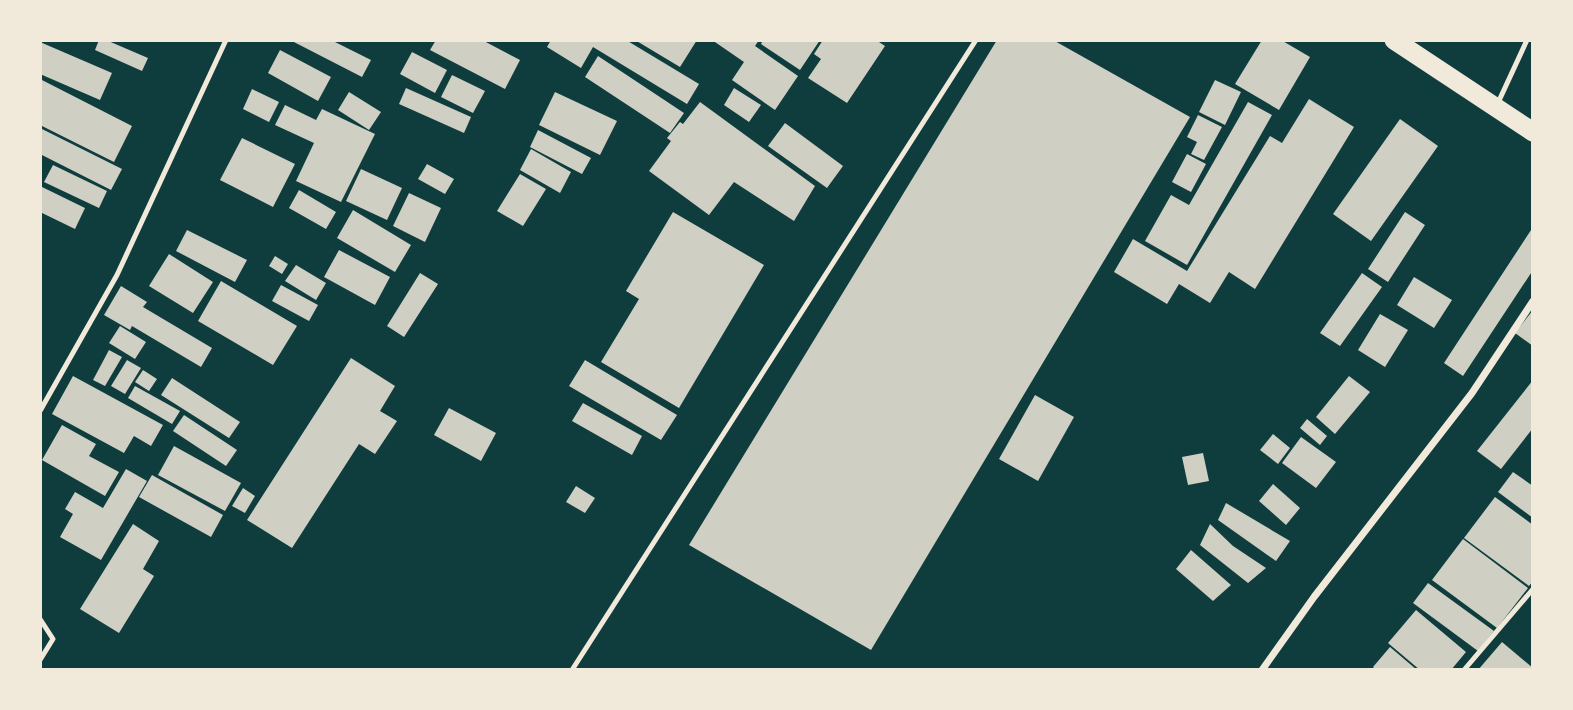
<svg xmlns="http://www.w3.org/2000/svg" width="1573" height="710" viewBox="0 0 1573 710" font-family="'Exo 2',sans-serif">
<rect width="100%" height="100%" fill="#0f3d3e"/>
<!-- building -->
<path fill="#cfcfc3" d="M99,40H106L148,58L142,71L95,50Z
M290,40H331L371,60L362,77Z
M436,40H482L520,60L505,89L430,50Z
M551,40H626L699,84L687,104L593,47L581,68L547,47Z
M635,40H697L680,67Z
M712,40H759L755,46L798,76L775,110L732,80L744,62Z
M763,40H820L800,70L761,44Z
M823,40H876L885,46L847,103L808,78L821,59L814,54Z
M997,40H1053L1190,117L871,650L689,545Z
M1262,40H1281L1310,57L1279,110L1235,84Z
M40,42L112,73L100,100L40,74Z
M280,50L331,77L318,101L268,73Z
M412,52L447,70L435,93L400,74Z
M598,56L684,113L670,133L585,77Z
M452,75L485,91L473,113L441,97Z
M40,79L132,126L114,162L40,125Z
M1215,80L1241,92L1225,125L1199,112Z
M406,88L471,117L464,133L399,104Z
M734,88L761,105L749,122L724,105Z
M252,89L279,102L269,122L243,109Z
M349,92L381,112L369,130L338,110Z
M555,92L617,121L600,155L539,125Z
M1309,99L1354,127L1255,289L1229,272L1210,303L1179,284L1167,304L1114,272L1133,239L1187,271L1270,136L1282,143Z
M700,102L815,186L794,221L734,182L709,215L649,171L671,141L667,138L680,122L683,124Z
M1248,102L1272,115L1187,265L1145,241L1171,195L1189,205Z
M285,105L316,120L322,109L375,134L341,202L296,181L314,143L275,125Z
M1198,115L1222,127L1204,160L1191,154L1197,142L1187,137Z
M1400,119L1438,146L1371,241L1333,214Z
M785,123L843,166L827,188L768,146Z
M40,128L122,169L111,190L40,154Z
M538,130L591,158L582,174L530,147Z
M242,138L295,164L273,207L220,180Z
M531,149L571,172L560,193L520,170Z
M1187,154L1206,164L1191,192L1172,182Z
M427,164L454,179L445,194L418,179Z
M53,165L107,191L99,208L44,182Z
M361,169L402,188L387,220L346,201Z
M520,174L546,189L523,226L497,211Z
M40,186L85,208L75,229L40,212Z
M299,190L336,212L326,229L289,208Z
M409,193L441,208L425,242L393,226Z
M353,210L411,245L395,272L337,238Z
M673,212L764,265L679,408L601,362L639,299L626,291Z
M1405,212L1425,225L1388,282L1368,269Z
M1533,227V270L1463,376L1444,363Z
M187,230L247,260L235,282L176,251Z
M339,250L390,277L375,305L324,277Z
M169,254L213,282L193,313L149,286Z
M275,256L288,264L282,274L269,266Z
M296,265L326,283L316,300L285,281Z
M420,273L438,284L404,337L387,326Z
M1362,273L1382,287L1340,346L1320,333Z
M1414,277L1452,300L1434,328L1397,305Z
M221,281L297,326L273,365L198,321Z
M281,285L318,305L309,321L272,301Z
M121,286L147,302L143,307L212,348L201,367L132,326L130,330L104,315Z
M1533,310V346L1515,333Z
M1380,314L1408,330L1385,367L1358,350Z
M120,326L146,342L135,359L109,343Z
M109,350L122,357L105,386L93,380Z
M351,358L395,386L380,411L397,421L375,454L359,444L292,548L247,520Z
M127,360L141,368L125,394L111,386Z
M585,360L677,415L661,440L569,386Z
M143,370L157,379L149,391L135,382Z
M73,376L163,425L151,446L134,436L124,453L52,414Z
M1349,376L1370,392L1335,434L1316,417Z
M172,378L240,422L229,438L161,395Z
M1533,380V428L1501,469L1477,451Z
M135,386L180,411L172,424L128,398Z
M1035,395L1074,417L1038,481L999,459Z
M583,403L642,436L632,455L572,421Z
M449,408L496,433L481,461L434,435Z
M184,415L237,450L226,466L173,431Z
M1307,419L1327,436L1320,445L1300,428Z
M62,425L96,444L89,456L119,472L105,496L42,460Z
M1273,434L1290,448L1278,464L1260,450Z
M1301,437L1336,462L1316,488L1282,463Z
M174,446L241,483L225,511L158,475Z
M1203,453L1209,481L1188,485L1182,457Z
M126,469L147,481L101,560L60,537L73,514L65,509L75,492L103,508Z
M1513,472L1533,486V518L1498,492Z
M152,475L223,515L211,537L139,497Z
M1273,484L1300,508L1286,525L1259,501Z
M576,486L595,498L585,513L566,502Z
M243,488L255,496L245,513L232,506Z
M1495,497L1533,525V581L1529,586L1464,538Z
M1226,503L1290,541L1276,561L1218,520Z
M133,524L159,541L143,569L154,576L119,633L80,609Z
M1210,524L1233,546L1266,568L1248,583L1200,545Z
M1463,539L1528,588L1497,628L1432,580Z
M1191,550L1231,585L1213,601L1176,569Z
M1428,583L1494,631L1478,651L1413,603Z
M1416,610L1466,652L1451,670H1420L1388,643Z
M1502,642L1533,668V670H1478Z
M1390,647L1417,670H1376L1373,667Z"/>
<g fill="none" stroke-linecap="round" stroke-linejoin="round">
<!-- service -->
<path stroke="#f1e9da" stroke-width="5" d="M1497,105L1527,40
M40,411L117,275L226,40
M40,619L53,639L40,660
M572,670L976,40
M1464,670L1533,589"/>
<!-- minor -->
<path stroke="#f1e9da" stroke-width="7" d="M1262,670L1314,597L1472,393L1533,301"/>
<!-- trunk -->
<path stroke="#f1e9da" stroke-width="19" d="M1394,40L1533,132"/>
</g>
<!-- border -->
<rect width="1573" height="710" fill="none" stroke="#f1e9da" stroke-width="84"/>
</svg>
